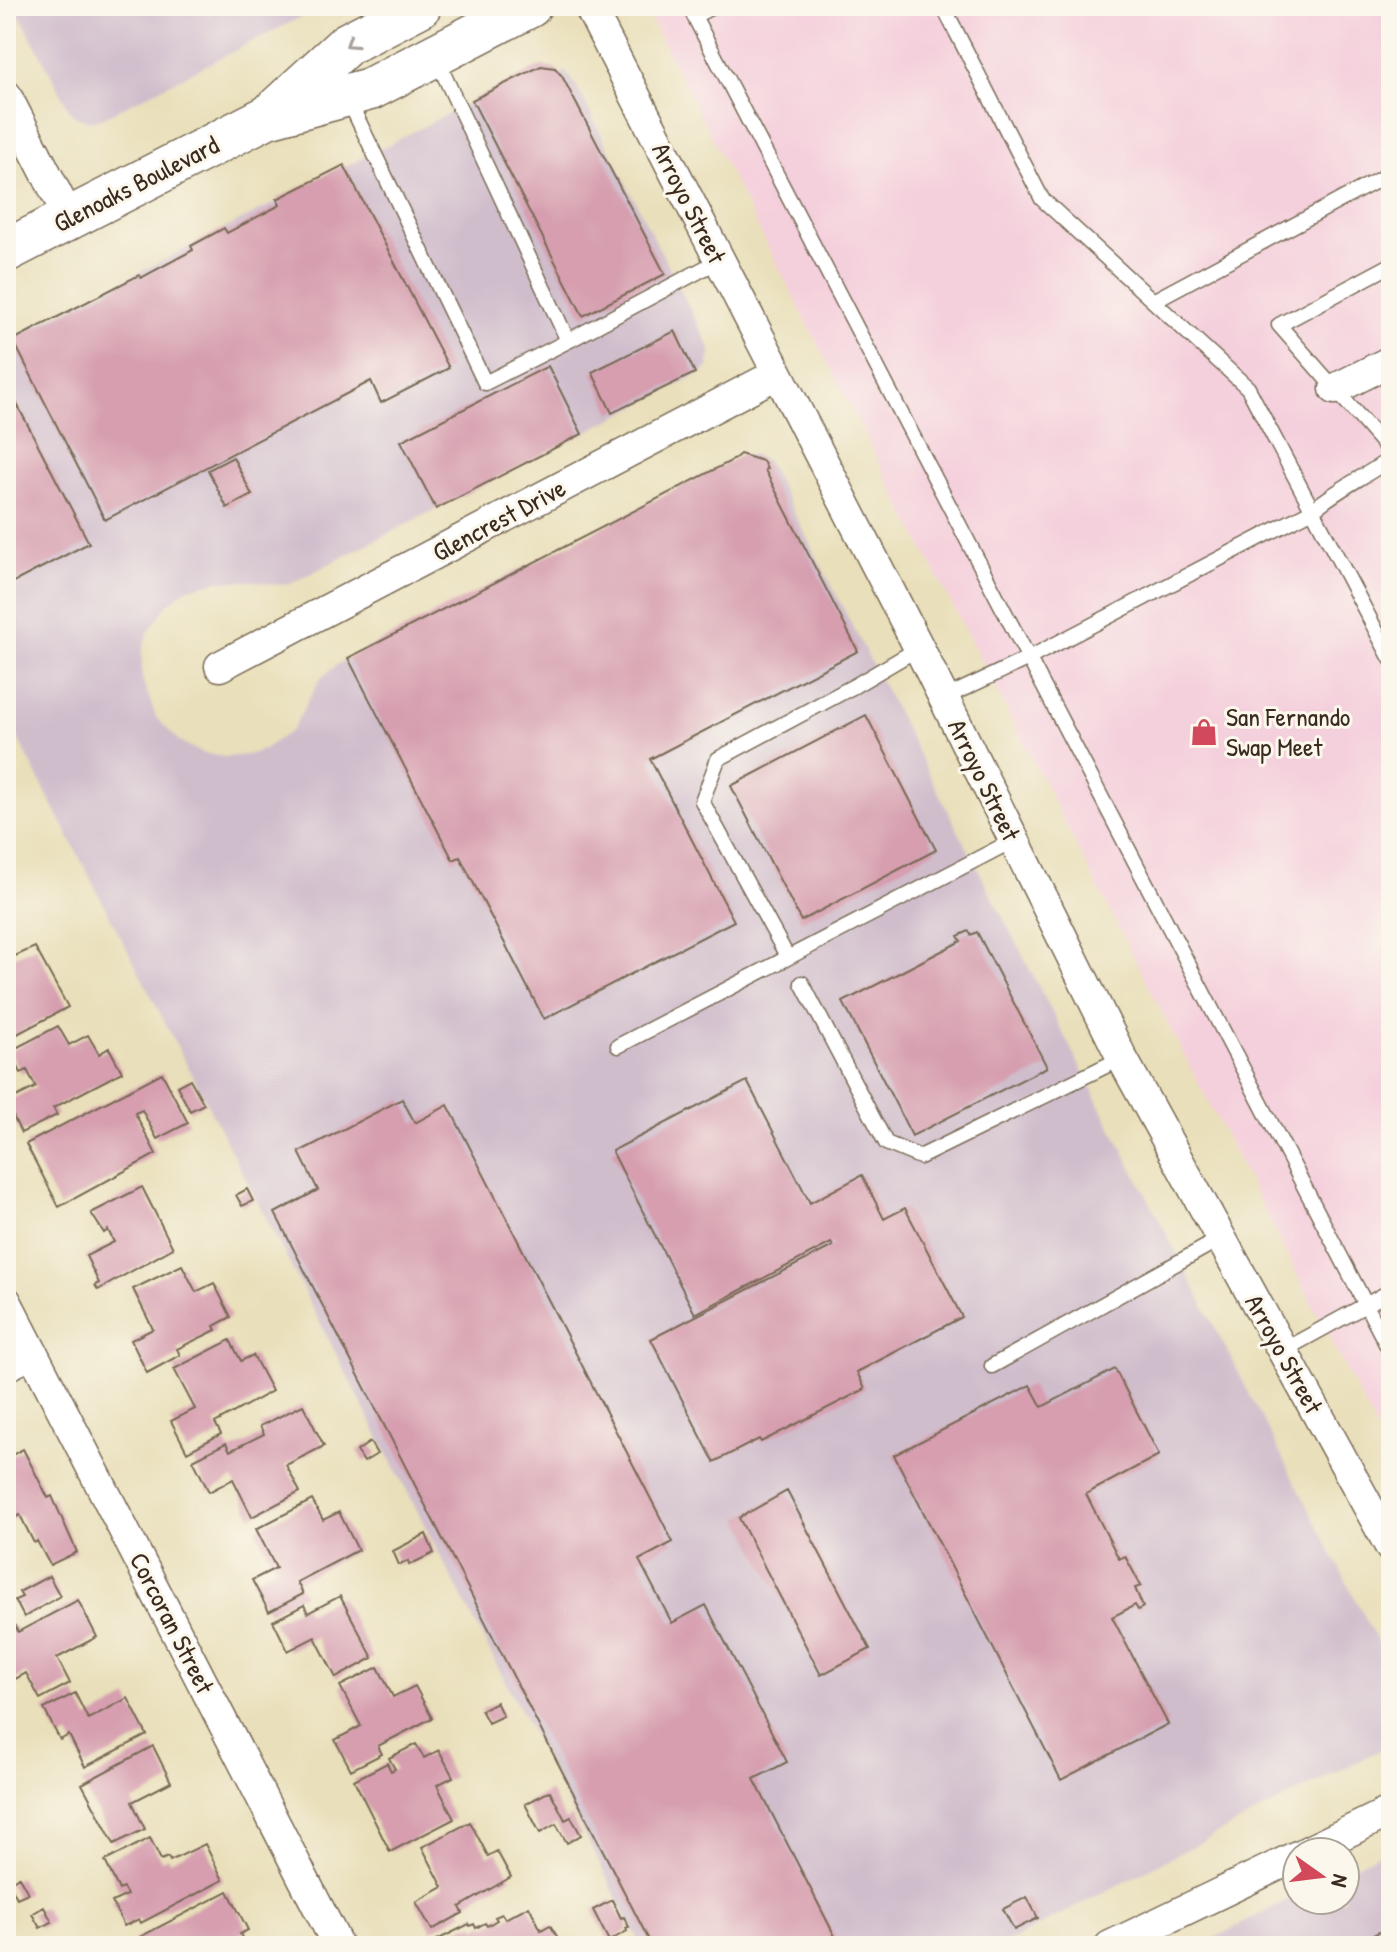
<svg xmlns="http://www.w3.org/2000/svg" width="1397" height="1952" viewBox="0 0 1397 1952" font-family="'Patrick Hand',sans-serif">
<rect width="100%" height="100%" fill="#fbf7ec"/>
<filter id="ink" filterUnits="userSpaceOnUse"><feTurbulence type="fractalNoise" baseFrequency=".0125" numOctaves="2"/><feDisplacementMap in="SourceGraphic" scale="16" xChannelSelector="R" yChannelSelector="G"/><feConvolveMatrix kernelMatrix="1 2 1 2 8 2 1 2 1" color-interpolation-filters="sRGB"/></filter>
<filter id="wash" filterUnits="userSpaceOnUse"><feTurbulence type="fractalNoise" baseFrequency=".006" numOctaves="4" result="noise"/><feDisplacementMap in="SourceGraphic" scale="32" xChannelSelector="R" yChannelSelector="G"/><feGaussianBlur stdDeviation="1.8" result="paint"/><feColorMatrix in="noise" values="0 0 0 0 0 0 0 0 0 0 0 0 0 0 0 0 0 1.4 0 .05"/><feComposite in="paint" operator="in"/></filter>
<g filter="url(#wash)">
<rect width="100%" height="100%" fill="#e9dfba"/>
<!-- built -->
<path fill="#f4cfdc" d="M644,6H1391V1457Z"/>
<!-- industrial -->
<path fill="#d0bdcc" d="M15,6H323L100,119L89,121L78,118L71,113Z
M541,66L555,68L561,74L565,71L576,85L711,350L708,367L703,372L302,578L287,584L277,585L254,581H217L186,589L167,605L148,633L142,652V679L156,717L179,741L202,753L225,757L247,755L262,750L291,731L321,678L338,664L733,460L753,454L767,461L1391,1668V1744L1000,1946H642L6,715V341Z
M1391,1847V1946H1199L1297,1895V1900H1345V1871Z"/>
<g id="blocks">
<!-- building -->
<path fill="#d69eaf" d="M541,66L555,68L562,76L665,274L583,316L472,100Z
M344,165L449,368L381,403L371,381L105,520L13,340L139,275L141,278L193,250L191,246L224,228L227,233L280,205L277,199Z
M675,331L695,373L612,413L592,372Z
M548,366L582,434L436,509L401,441Z
M6,383L89,543L6,586Z
M740,454L763,461L767,469L765,470L858,651L650,759L734,921L544,1019L460,857L453,860L348,658L733,460Z
M233,457L252,495L227,508L208,470Z
M866,715L936,850L801,921L731,786Z
M969,931L971,935L977,932L1047,1067L912,1136L843,1002L961,941L958,936Z
M35,947L68,1007L6,1040V960Z
M58,1026L69,1045L88,1035L99,1054L109,1048L122,1072L53,1108L57,1115L21,1133L6,1102L36,1087L27,1070L21,1073L10,1051Z
M162,1073L188,1123L157,1139L142,1110L135,1113L156,1154L59,1207L26,1144Z
M190,1079L204,1104L190,1111L177,1086Z
M747,1081L810,1203L862,1175L884,1219L905,1208L962,1317L857,1372L865,1389L761,1442L759,1439L714,1462L651,1339L833,1246L831,1243L695,1314L612,1151Z
M402,1099L415,1123L448,1105L673,1542L639,1560L672,1623L706,1605L787,1762L754,1779L840,1946H652L275,1213L318,1190L299,1152Z
M142,1187L173,1248L98,1290L95,1285L99,1283L86,1256L114,1242L108,1230L104,1233L91,1213Z
M247,1189L253,1201L242,1206L236,1195Z
M182,1265L196,1292L214,1283L231,1317L214,1326L216,1330L177,1349L180,1355L147,1373L131,1340L153,1329L133,1289Z
M230,1340L241,1361L253,1355L272,1391L215,1423L221,1434L187,1452L171,1421L195,1409L174,1369Z
M1115,1369L1159,1455L1086,1494L1119,1559L1125,1556L1141,1586L1135,1588L1143,1607L1138,1610L1135,1605L1112,1617L1168,1724L1061,1780L894,1455L1030,1385L1042,1407Z
M303,1405L324,1446L286,1465L300,1492L252,1517L233,1479L209,1492L193,1460L226,1443L230,1451L264,1434L260,1426Z
M370,1442L377,1454L364,1462L357,1451Z
M23,1449L48,1498L52,1496L77,1552L50,1565L37,1541L34,1543L20,1515L6,1523V1458Z
M787,1491L870,1649L821,1675L739,1518Z
M312,1500L323,1520L339,1512L358,1550L297,1582L303,1594L269,1612L252,1580L276,1568L256,1529Z
M426,1534L434,1553L409,1565L408,1561L399,1565L393,1551Z
M49,1576L60,1596L24,1617L15,1600L22,1597L19,1592Z
M340,1596L373,1658L336,1678L315,1637L288,1651L273,1621L304,1605L308,1613Z
M78,1600L97,1637L57,1658L70,1683L40,1699L26,1673L6,1684V1631L15,1626L18,1632Z
M378,1667L393,1697L415,1686L432,1718L378,1746L382,1754L351,1770L335,1740L361,1726L340,1686Z
M75,1693L88,1719L128,1698L147,1735L85,1767L69,1735L60,1740L44,1709Z
M496,1702L503,1716L488,1723L481,1710Z
M416,1744L424,1758L439,1750L453,1777L437,1785L454,1819L390,1852L354,1780L387,1763L391,1771L395,1769L389,1758Z
M153,1746L171,1782L132,1802L145,1829L114,1844L82,1784Z
M550,1791L565,1820L571,1817L581,1835L567,1843L556,1824L540,1833L525,1804Z
M470,1822L488,1856L497,1851L511,1877L460,1907L463,1913L432,1930L416,1902L443,1887L422,1847Z
M150,1838L161,1860L168,1857L170,1861L205,1844L223,1880L141,1923L139,1919L124,1926L112,1902L127,1895L123,1888L119,1890L105,1861Z
M19,1877L28,1893L17,1898L9,1883Z
M228,1891L248,1930L240,1934L246,1946H136L134,1940Z
M1027,1897L1038,1918L1014,1930L1003,1909Z
M612,1900L621,1918L624,1917L629,1927L626,1928L627,1931L609,1941L593,1910Z
M529,1906L541,1930L550,1925L563,1946H440L437,1940L469,1924L470,1926L474,1924L476,1928L485,1923L487,1926L497,1920L495,1917L502,1914L505,1919Z
M44,1907L52,1922L40,1928L32,1914Z
M1391,1926V1946H1363L1361,1941Z"/>
</g>
</g>
<g filter="url(#ink)">
<use href="#blocks" fill-opacity="0" stroke="#786955" stroke-width="2"/>
<g fill="none" stroke-linecap="round" stroke-linejoin="round">
<!-- lane casing -->
<g stroke="#786955" stroke-width="17">
<path id="lane" d="M714,6L694,16L1391,1353
M943,6L1042,199L1248,388L1391,659
M348,99L485,383L568,341L437,60
M1391,265L1279,325L1391,453
M1153,301L1391,173
M568,341L718,261
M944,698L1029,658L1313,510C1337,489 1365,477 1391,458
M787,956L702,801L718,759L856,685L919,648
M802,983L886,1143L920,1157L1122,1058
M618,1046L1014,840
M1282,1351L1391,1291
M992,1366L1220,1239"/>
</g>
<!-- street casing -->
<g stroke="#786955" stroke-width="33">
<path id="street" d="M589,6L919,648L1122,1058L1391,1548
M6,95L69,218
M1335,389L1391,361
M220,666L777,374
M6,1301L338,1946
M6,1366L33,1353
M1306,1852L1391,1811
M1110,1946L1297,1856"/>
</g>
<!-- secondary casing -->
<g stroke="#786955" stroke-width="45">
<path id="secondary" d="M274,111L347,44L420,6
M6,251L267,117L370,89L530,6"/>
</g>
<!-- lane -->
<use href="#lane" stroke="#fff" stroke-width="14"/>
<!-- street -->
<use href="#street" stroke="#fff" stroke-width="30"/>
<!-- secondary -->
<use href="#secondary" stroke="#fff" stroke-width="42"/>
</g>
<!-- one-way arrows -->
<defs><path id="oneway-chevron" d="M-2-3.5L2.5 0L-2 3.5" fill="none" stroke-width="1.6" stroke-linecap="round" stroke-linejoin="round" transform="scale(2)"/></defs>
<use stroke="#a79f9a" href="#oneway-chevron" transform="translate(351 43) rotate(147)"/>
</g>
<!-- icons -->
<defs>
<g id="shop-bare" transform="scale(2.16)"><path d="M-5-2.5h2.3a2.7 3.5 0 0 1 5.4 0H5L5.5 6h-11ZM-1.5-2.5h3a1.5 2.3 0 0 0-3 0Z" fill="#d1495b" stroke="#fbf7ec" stroke-width="2.5" paint-order="stroke"/></g>
</defs>
<g fill-rule="evenodd">
<use href="#shop-bare" x="1204" y="732"/>
</g>
<g text-anchor="middle" stroke-width="6" stroke-linejoin="round" paint-order="stroke">
<!-- street labels -->
<g font-size="26" fill="#3b2a1e" stroke="#fbf7ec">
<text transform="translate(136 184) rotate(-27)" y="9">Glenoaks Boulevard</text>
<text transform="translate(689 203) rotate(63)" y="9">Arroyo Street</text>
<text transform="translate(499 520) rotate(-28)" y="9">Glencrest Drive</text>
<text transform="translate(984 780) rotate(64)" y="9">Arroyo Street</text>
<text transform="translate(1284 1354) rotate(61)" y="9">Arroyo Street</text>
<text transform="translate(172 1623) rotate(63)" y="9">Corcoran Street</text>
</g>
<!-- poi labels -->
<g font-size="26" fill="#3b2a1e" stroke="#fbf7ec" text-anchor="start">
<text x="1226" y="726">San Fernando<tspan x="1226" dy="30">Swap Meet</tspan></text>
</g>
</g>
<!-- margin -->
<rect width="1397" height="1952" fill="none" stroke="#fbf7ec" stroke-width="32"/>
<!-- north arrow -->
<g transform="translate(1321 1876) rotate(104)"><circle r="38" fill="#fbf7ec" stroke="#aea59a" stroke-width="2"/>
<path d="M0-6L14 30L0 20L-14 30Z" fill="#d1495b"/>
<text y="-12" font-size="22" font-weight="bold" text-anchor="middle" fill="#3b2a1e">N</text>
</g>
</svg>
